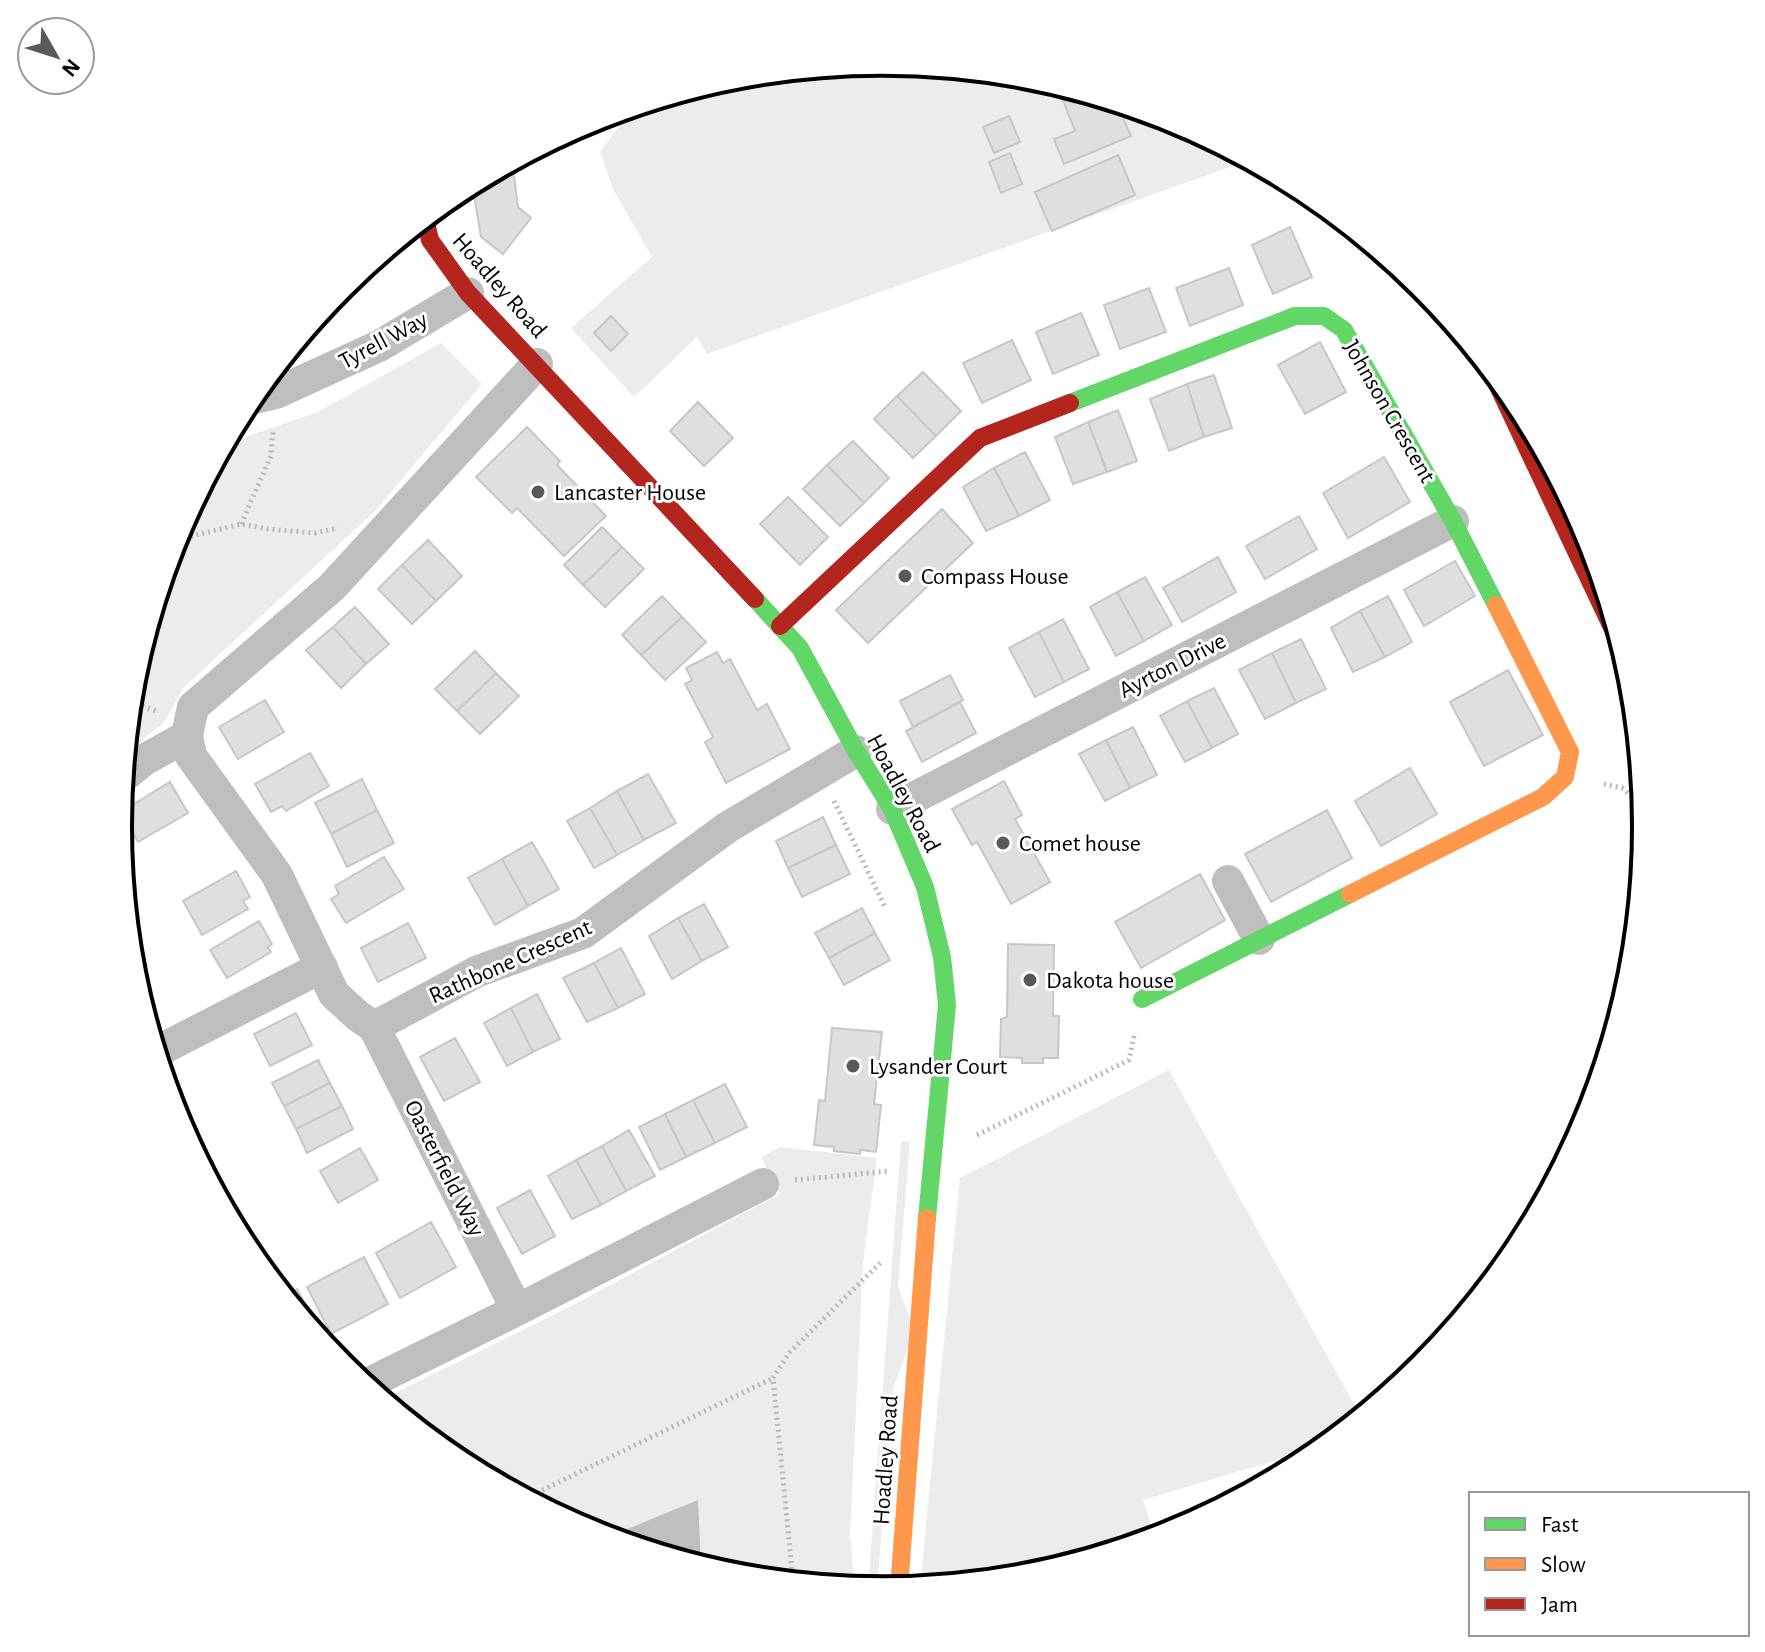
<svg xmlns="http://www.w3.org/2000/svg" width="1765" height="1652" viewBox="0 0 1765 1652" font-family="'Alegreya Sans',sans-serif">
<rect width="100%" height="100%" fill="#fff"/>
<!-- green -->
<path fill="#ececec" d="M883,62L1032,77L1175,120L1249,160L707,354L697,337L634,397L571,328L652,257L614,191L600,152L633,107L734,77Z
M441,343L482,384L375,511L183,688L164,722L126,754L133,677L177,533L225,444L318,412Z
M1169,1070L1361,1417L1327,1445L1143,1500L1155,1538L1031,1575L920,1586L960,1178Z
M901,1141L910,1142L898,1287L914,1330L893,1389L877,1589H872L869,1575Z
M780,1147L877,1158L863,1264L850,1535L855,1587L733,1575L590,1532L458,1461L383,1399L575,1304L780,1194L761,1157Z"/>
<!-- water -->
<path fill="#bfbfbf" d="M698,1500L701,1565L608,1537Z"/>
<!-- building -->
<path fill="#dfdfdf" stroke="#c7c7c7" stroke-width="2" d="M1073,89L1116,102L1131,136L1064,164L1054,139L1075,131L1061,95Z
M1009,116L1020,142L994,153L983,127Z
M1010,153L1022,184L1001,193L989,162Z
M1118,155L1135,195L1052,231L1035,192Z
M514,161V175L479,180Z
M514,175L518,207L531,218L503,254L481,237L472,183L479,180Z
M1290,227L1312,277L1273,294L1252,245Z
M371,262L376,273L353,285L350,279Z
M1229,268L1243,305L1190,326L1176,288Z
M1149,288L1166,332L1120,349L1104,305Z
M1081,313L1099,355L1053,374L1036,332Z
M611,316L628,334L611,351L594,333Z
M1012,340L1031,380L982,403L963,363Z
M1320,342L1346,392L1305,414L1278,365Z
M923,372L961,411L936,436L897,396Z
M1214,375L1232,428L1204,437L1187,384Z
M1187,384L1204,437L1169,451L1150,399Z
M897,396L936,436L913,458L874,419Z
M698,402L733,438L704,466L670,431Z
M1118,410L1137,461L1107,472L1088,422Z
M1088,422L1107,472L1073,484L1055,437Z
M527,427L560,461L557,465L606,516L564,556L517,508L512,513L476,477Z
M853,441L889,478L864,503L827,465Z
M1025,452L1050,500L1019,516L994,468Z
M1384,457L1410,502L1348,538L1323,493Z
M827,465L864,503L840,526L803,489Z
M994,468L1019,516L986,531L963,487Z
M788,497L828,537L800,565L760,524Z
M942,509L973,543L868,643L836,610Z
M1299,516L1317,549L1265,579L1246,546Z
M602,527L622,547L583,585L564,565Z
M428,540L462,576L436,601L402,565Z
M622,547L644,569L605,607L583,585Z
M1218,557L1236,592L1182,622L1163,588Z
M1455,561L1475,596L1424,626L1404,590Z
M402,565L436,601L412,624L378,589Z
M1145,577L1172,625L1144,641L1117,592Z
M1117,592L1144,641L1116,656L1090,607Z
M662,596L682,617L641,655L622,635Z
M1388,596L1412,642L1385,657L1360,611Z
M355,607L389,644L366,664L333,627Z
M1360,611L1385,657L1353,672L1331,628Z
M682,617L706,642L665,680L641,655Z
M1063,619L1089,669L1064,682L1039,632Z
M333,627L366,664L341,688L306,650Z
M1039,632L1064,682L1035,697L1009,648Z
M1301,639L1326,689L1296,703L1272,653Z
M475,651L496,673L457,711L435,689Z
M717,652L723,663L730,659L757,710L767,704L790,749L726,783L705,742L713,737L685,684L692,680L686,668Z
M1272,653L1296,703L1265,719L1239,670Z
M1508,670L1543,735L1484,766L1450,702Z
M496,673L519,696L480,734L457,711Z
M950,675L963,700L913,727L900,701Z
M1214,688L1238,734L1212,748L1187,701Z
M265,700L284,732L238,759L219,727Z
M1187,701L1212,748L1185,762L1160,716Z
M960,702L976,733L922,762L906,731Z
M1133,727L1157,775L1130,788L1106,740Z
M1106,740L1130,788L1105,801L1079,754Z
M310,753L329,786L286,811L282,806L271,812L255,784Z
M1410,768L1437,814L1381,846L1355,801Z
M648,774L676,823L644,840L617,791Z
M362,779L377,810L331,834L315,803Z
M1004,781L1022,815L1015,819L1050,882L1011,904L977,842L972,845L952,809Z
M170,782L188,813L138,842L121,812Z
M617,791L644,840L617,855L590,808Z
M590,808L617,855L594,868L567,821Z
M377,810L394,843L347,867L331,834Z
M1327,810L1352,858L1271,902L1245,854Z
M823,817L836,845L788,868L776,841Z
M532,842L559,889L528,906L502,859Z
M836,845L850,874L802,897L788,868Z
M384,857L404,889L346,923L331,899L339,894L335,886Z
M502,859L528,906L495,925L468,878Z
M236,871L250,897L243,901L248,909L202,935L183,901Z
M1200,874L1225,920L1141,968L1115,922Z
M704,904L728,947L702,961L678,918Z
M862,908L875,933L829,958L815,933Z
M678,918L702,961L672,979L649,936Z
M259,921L272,944L268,947L271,952L227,978L210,950Z
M408,923L426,958L378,982L361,948Z
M875,933L890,960L844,985L829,958Z
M1008,944L1054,945L1053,1016H1059L1058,1058H1043V1063H1022V1058L1000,1057L1001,1019L1007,1017Z
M621,948L645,994L618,1008L594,963Z
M594,963L618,1008L587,1022L563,978Z
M537,994L560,1039L533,1052L511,1008Z
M511,1008L533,1052L507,1066L484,1023Z
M296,1013L312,1045L270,1066L254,1034Z
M832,1028L882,1032L874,1104L881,1105L876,1152L860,1150V1154L834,1151V1147L814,1145L819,1100L825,1101Z
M455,1038L480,1082L444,1101L420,1057Z
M318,1060L330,1083L284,1106L272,1083Z
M330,1083L342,1106L296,1129L284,1106Z
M725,1084L747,1127L715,1143L693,1100Z
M693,1100L715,1143L686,1157L665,1114Z
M342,1106L353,1129L307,1153L296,1129Z
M665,1114L686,1157L660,1170L639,1127Z
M629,1130L655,1176L626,1191L602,1146Z
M602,1146L626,1191L601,1205L576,1160Z
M360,1148L378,1180L338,1203L320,1171Z
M576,1160L601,1205L572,1219L548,1176Z
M530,1190L555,1236L522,1254L497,1208Z
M431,1222L456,1267L400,1298L376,1253Z
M364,1257L388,1304L331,1334L307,1287Z
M297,1289L323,1337L320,1339L284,1296Z"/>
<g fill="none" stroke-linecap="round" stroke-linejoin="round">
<!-- path -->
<path stroke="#b9b9b9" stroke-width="5" stroke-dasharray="2 4" stroke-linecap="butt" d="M241,524L271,456L273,430
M167,564L192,536L241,524L268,529L315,533L338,528
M131,702L156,711
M1604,784L1622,788L1645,808
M834,801L885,907
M977,1135L1129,1060L1134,1036
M795,1180L890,1171
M526,1498L773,1378
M793,1581L773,1378L790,1352L881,1262"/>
<!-- street -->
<path stroke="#bebebe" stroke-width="32" d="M537,364L332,587L193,707L187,736L191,756L277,875L334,994L358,1016L374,1027L478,971L583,933L728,827L856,751
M250,399L276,393L379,346L468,293
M123,777L144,760L187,736
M892,809L1453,521
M1228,881L1259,939
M374,1027L517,1310
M156,1052L322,967
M365,1385L517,1310L763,1184"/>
<!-- fast -->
<path stroke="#63d668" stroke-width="18" d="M1070,403L1295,316H1324L1344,330L1453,521L1496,605
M755,599L800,648L856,751L892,809L925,887L942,957L947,1005L927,1218
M1142,999L1350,894"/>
<!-- slow -->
<path stroke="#ff974d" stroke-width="18" d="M1350,894L1543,797L1565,777L1570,752L1496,605
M899,1588L927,1218"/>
<!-- jam -->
<path stroke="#b3261e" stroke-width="18" d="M425,218L430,240L468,293L755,599
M1488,365L1625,655
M780,626L980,438L1070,403"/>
</g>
<!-- markers -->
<g fill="#595959" stroke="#fff" stroke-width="3">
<circle cx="538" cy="492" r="8"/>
<circle cx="905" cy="576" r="8"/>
<circle cx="1003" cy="843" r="8"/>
<circle cx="1030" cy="980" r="8"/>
<circle cx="853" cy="1066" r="8"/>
</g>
<g text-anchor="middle" stroke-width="6" stroke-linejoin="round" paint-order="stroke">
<!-- street labels -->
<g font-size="24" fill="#000" stroke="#fff">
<text transform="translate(500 285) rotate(49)" y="8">Hoadley Road</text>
<text transform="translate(383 340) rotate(-28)" y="8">Tyrell Way</text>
<text transform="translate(1390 411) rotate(60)" y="8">Johnson Crescent</text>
<text transform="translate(1172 665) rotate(-27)" y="8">Ayrton Drive</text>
<text transform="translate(904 793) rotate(62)" y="8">Hoadley Road</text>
<text transform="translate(510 961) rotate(-24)" y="8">Rathbone Crescent</text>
<text transform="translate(445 1168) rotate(63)" y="8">Oasterfield Way</text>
<text transform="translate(885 1460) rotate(-86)" y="8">Hoadley Road</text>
</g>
<!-- poi labels -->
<g font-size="24" fill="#000" stroke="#fff" text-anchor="start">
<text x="554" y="500">Lancaster House</text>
<text x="921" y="584">Compass House</text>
<text x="1019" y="851">Comet house</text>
<text x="1046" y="988">Dakota house</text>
<text x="869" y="1074">Lysander Court</text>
</g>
</g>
<!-- crop -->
<path d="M0 0H1765V1652H0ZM132 826a750 750 0 1 1 1500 0a750 750 0 1 1-1500 0Z" fill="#fff" fill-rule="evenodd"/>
<path fill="none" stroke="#000" stroke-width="4" d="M132 826a750 750 0 1 1 1500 0a750 750 0 1 1-1500 0Z"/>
<!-- legend -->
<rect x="1469" y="1492" width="280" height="144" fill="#ffffff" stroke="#999999" stroke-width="2"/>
<rect x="1485" y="1518" width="40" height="12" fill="#63d668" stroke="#999999" stroke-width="2"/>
<text x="1541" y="1532" font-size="24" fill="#000000">Fast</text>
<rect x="1485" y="1558" width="40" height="12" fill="#ff974d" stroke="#999999" stroke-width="2"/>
<text x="1541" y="1572" font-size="24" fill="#000000">Slow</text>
<rect x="1485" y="1598" width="40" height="12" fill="#b3261e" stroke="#999999" stroke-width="2"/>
<text x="1541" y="1612" font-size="24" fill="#000000">Jam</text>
<!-- north arrow -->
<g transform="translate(56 56) rotate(129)"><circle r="38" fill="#ffffff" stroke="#999999" stroke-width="2"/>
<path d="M0-6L14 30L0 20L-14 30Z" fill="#595959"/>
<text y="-12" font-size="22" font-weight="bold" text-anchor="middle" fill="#000000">N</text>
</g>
</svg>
